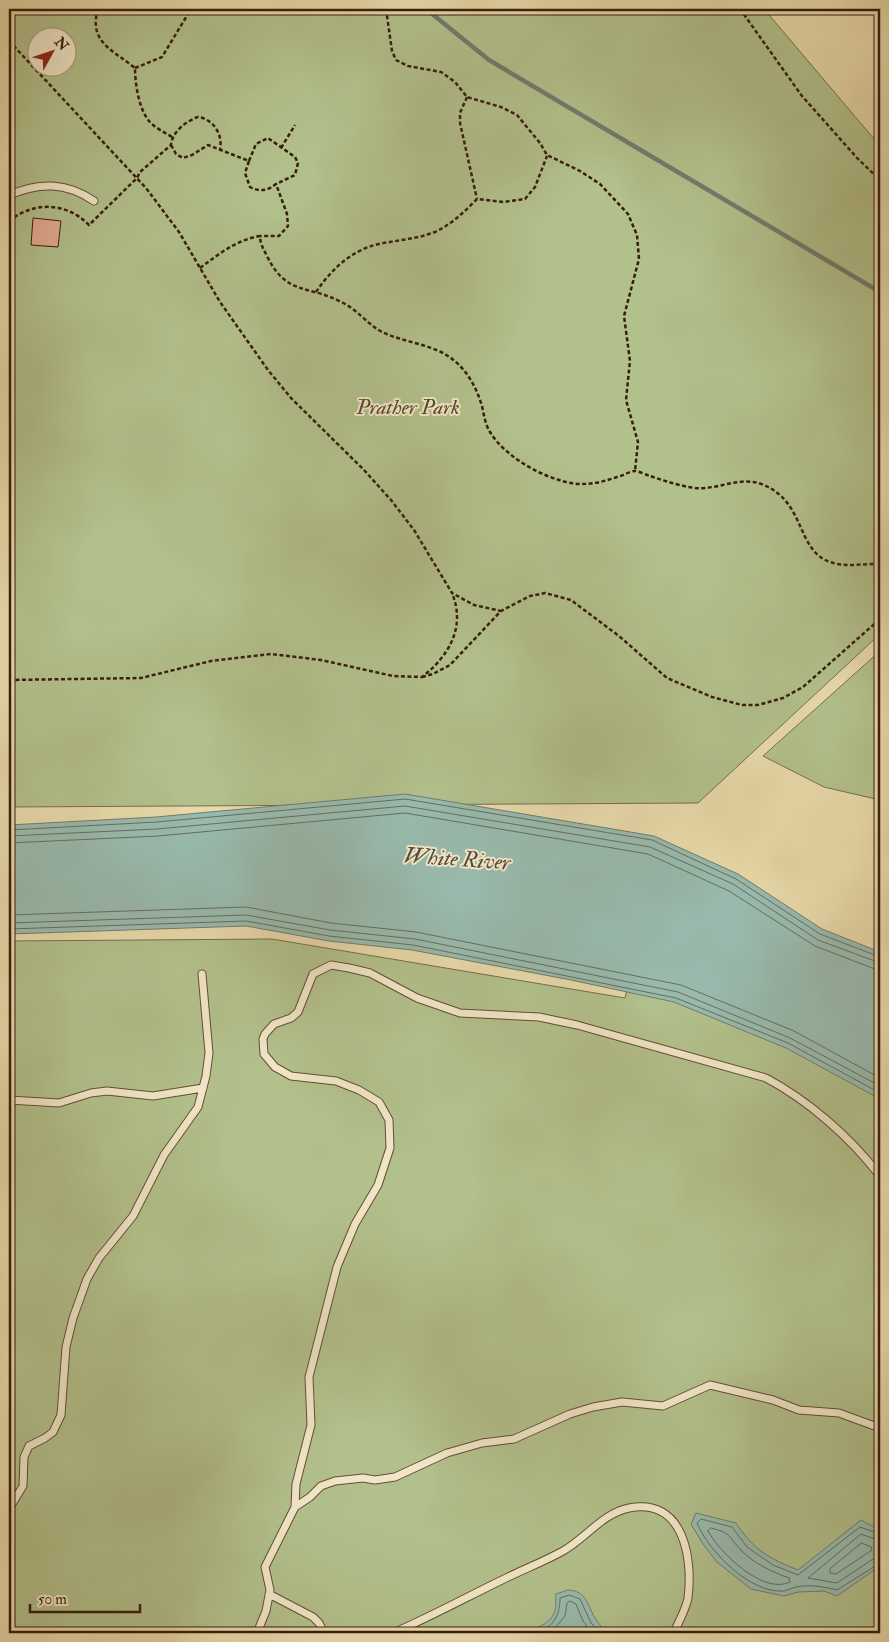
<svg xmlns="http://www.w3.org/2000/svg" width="889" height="1642" viewBox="0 0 889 1642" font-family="'IM FELL Double Pica',serif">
<rect width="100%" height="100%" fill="#e8d9a9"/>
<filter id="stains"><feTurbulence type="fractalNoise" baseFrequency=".004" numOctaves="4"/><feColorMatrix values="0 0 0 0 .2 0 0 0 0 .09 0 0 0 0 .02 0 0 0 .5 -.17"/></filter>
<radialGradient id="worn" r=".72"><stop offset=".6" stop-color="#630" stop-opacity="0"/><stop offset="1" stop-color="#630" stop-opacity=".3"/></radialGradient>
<!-- green -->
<path fill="#b2c08b" stroke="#756e4d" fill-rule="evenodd" d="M9,9H764L880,146V634L698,803L9,807ZM38,38H68V68H38Z
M880,651V800L824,787L763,756Z
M272,939L625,998L633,963L880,1063V1633H9V941Z"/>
<!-- water -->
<path fill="#98baad" stroke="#727b6e" d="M405,794L654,836L738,874L822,929L880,952V1099L786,1048L674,1002L571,980L412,950L329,941L246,926L9,934V825L156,817Z
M696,1513L736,1523C754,1550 768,1558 798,1570L861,1520L880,1530V1566L837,1596L824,1591L798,1592L784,1596L751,1589L717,1562L703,1544L691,1524Z
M568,1590C587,1591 587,1605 595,1618C598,1624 604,1629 609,1633H522C535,1628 550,1626 555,1611C557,1605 555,1600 556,1594Z"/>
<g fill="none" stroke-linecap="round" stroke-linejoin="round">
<!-- shore -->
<path stroke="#686c5e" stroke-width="1" d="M9,830L157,822L405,799L652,840L736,879L820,934L880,957
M9,836L157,829L405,806L650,847L733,884L818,940L880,963
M9,843L158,836L405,813L648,854L729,891L815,946L880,971
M9,915L246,907L331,923L416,932L681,985L794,1031L880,1078
M9,923L246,915L330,930L415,939L678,992L790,1038L880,1086
M9,929L246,921L329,936L413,945L676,998L788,1043L880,1093
M711,1528C734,1534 727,1536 741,1550C754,1564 773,1572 789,1578L790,1582C763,1595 720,1553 708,1531Z
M880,1534L860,1527L798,1575L773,1565L747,1547L732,1527L701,1519L697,1523C709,1552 751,1594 784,1591C788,1590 792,1588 796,1587C810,1584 824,1587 837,1590L880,1563
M880,1541L861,1534L808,1578L837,1583L873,1559L880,1557
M862,1543L871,1547L872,1550L836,1574L830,1573V1569Z
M538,1633C554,1626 560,1615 560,1598L569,1595L580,1599L591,1623L601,1633
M551,1633L565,1616L567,1603L570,1601L576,1604L583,1621L592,1633"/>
<!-- stream -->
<path stroke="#727b6e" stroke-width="4.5" d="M426,9L489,60L880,292"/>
</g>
<!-- building -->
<path fill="#e2ab91" stroke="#381d0f" d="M33,218L61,221L58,247L31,245Z"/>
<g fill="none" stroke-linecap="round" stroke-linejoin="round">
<!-- lane casing -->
<g stroke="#644c36" stroke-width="9">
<path id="lane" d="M9,195C40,182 66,182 94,201
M9,1100L59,1103L91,1093L107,1091L153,1096L203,1088
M295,1507L310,1497L321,1486L335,1481L363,1478L375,1480L395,1477L447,1453L482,1443L514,1439L570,1414L593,1407L622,1402L663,1406L710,1385L773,1400L799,1410L839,1413L880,1428
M9,1509L23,1486L24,1457L29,1446L45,1438L53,1432L61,1415L66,1347L73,1318L87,1279L99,1258L133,1216L164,1155L198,1107L206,1076L209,1053L202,974
M269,1594L313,1617L319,1623L324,1633
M257,1633L266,1611L270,1590L265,1567L295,1507L296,1484L311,1425L309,1377L337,1267L355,1224L378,1185L390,1148L389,1120L379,1102L359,1090L336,1081L291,1076L275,1067L264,1054L263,1039L265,1034L274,1024L291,1018L298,1012L313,974L331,965L349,968L370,973L417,998L460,1013L539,1017L577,1025L766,1078C809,1101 850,1137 880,1176
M393,1633C430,1617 465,1598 502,1580C522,1570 543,1562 563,1551C586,1538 603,1513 629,1508C684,1497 693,1559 688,1598C686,1610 678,1622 674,1633"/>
</g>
<!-- path -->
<path stroke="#381d0f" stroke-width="2.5" stroke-dasharray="4 2.5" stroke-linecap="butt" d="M98,9C88,42 113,50 135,68C135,84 139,109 149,121C155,128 164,132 172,137
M386,9L392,51L396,60L408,66L441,72L455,82L467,97L501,107L517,115L540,143L547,155L580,171L600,184L628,214L637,235L639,259L624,316L630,361L626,400L638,442L635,471
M740,9L802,96L858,159L880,180
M9,41L146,188L179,232L220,302L268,370L291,398L364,470L391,500L414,530L452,593L474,605L501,611
M135,68L162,57L191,9
M467,97L460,113V123L477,199
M171,145L176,154L183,158L192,155L208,145L249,161L245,173L250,187C260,192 267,191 276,184L287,214L288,226L279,236H260
M281,148L295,125
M249,161L256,144L268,138L295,157L298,163L295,175L276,184
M9,221C34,201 66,202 89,225L137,178L140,172L171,145C172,132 186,121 198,117C213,119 223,134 220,149
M200,268C219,254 236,240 260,236C260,244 264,250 268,258C287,296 310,285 341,302C357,309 367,324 382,332C401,341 422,343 441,352C463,363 475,383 482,406C484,415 485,424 490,432C503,454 535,473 559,480C579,487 597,484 617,477C622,476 630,471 635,471C639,471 646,475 650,476C665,481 680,486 695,488C719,490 741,475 764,485C806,503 796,550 830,562C847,568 863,563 880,564
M316,292C331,270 351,250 379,244C398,240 417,239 435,232C452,224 464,212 477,199L503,202L525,199L535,187L547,156
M422,677L433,674L450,665L501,611L530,596L545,593L571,600L619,636L667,678L712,697L742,705H758L783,698L803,687L880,619
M9,680L141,678L211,661L271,654L321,660L393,676L422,677C449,656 466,627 452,593"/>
<!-- lane -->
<use href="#lane" stroke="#f0e6c7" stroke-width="7"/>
</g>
<g text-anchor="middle" stroke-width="4" stroke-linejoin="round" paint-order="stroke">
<!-- park labels -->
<g font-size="21" font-style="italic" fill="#56462e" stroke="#f0e6c7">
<text x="408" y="414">Prather Park</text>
</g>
<!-- water labels -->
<g font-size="22" font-style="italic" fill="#554c3e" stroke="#f0e6c7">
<text transform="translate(457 858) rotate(4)" y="8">White River</text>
</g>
</g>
<!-- margin -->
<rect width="889" height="1642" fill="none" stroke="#e8d9a9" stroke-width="30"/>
<rect x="10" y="10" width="869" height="1622" fill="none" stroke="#381d0f" stroke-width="2.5"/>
<rect x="15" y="15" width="859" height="1612" fill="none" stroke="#381d0f"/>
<!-- north arrow -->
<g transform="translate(52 52) rotate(50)"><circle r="24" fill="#f0e6c7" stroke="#a6967d"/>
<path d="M0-4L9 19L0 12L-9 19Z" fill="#8f2418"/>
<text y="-8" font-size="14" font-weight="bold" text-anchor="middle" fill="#381d0f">N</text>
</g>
<!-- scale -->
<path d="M30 1604v8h110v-8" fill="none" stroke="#381d0f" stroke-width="2.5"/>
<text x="38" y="1604" font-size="15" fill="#381d0f" stroke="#f0e6c7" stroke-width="4" paint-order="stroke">50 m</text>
<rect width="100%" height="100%" filter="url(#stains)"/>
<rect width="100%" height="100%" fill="url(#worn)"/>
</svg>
